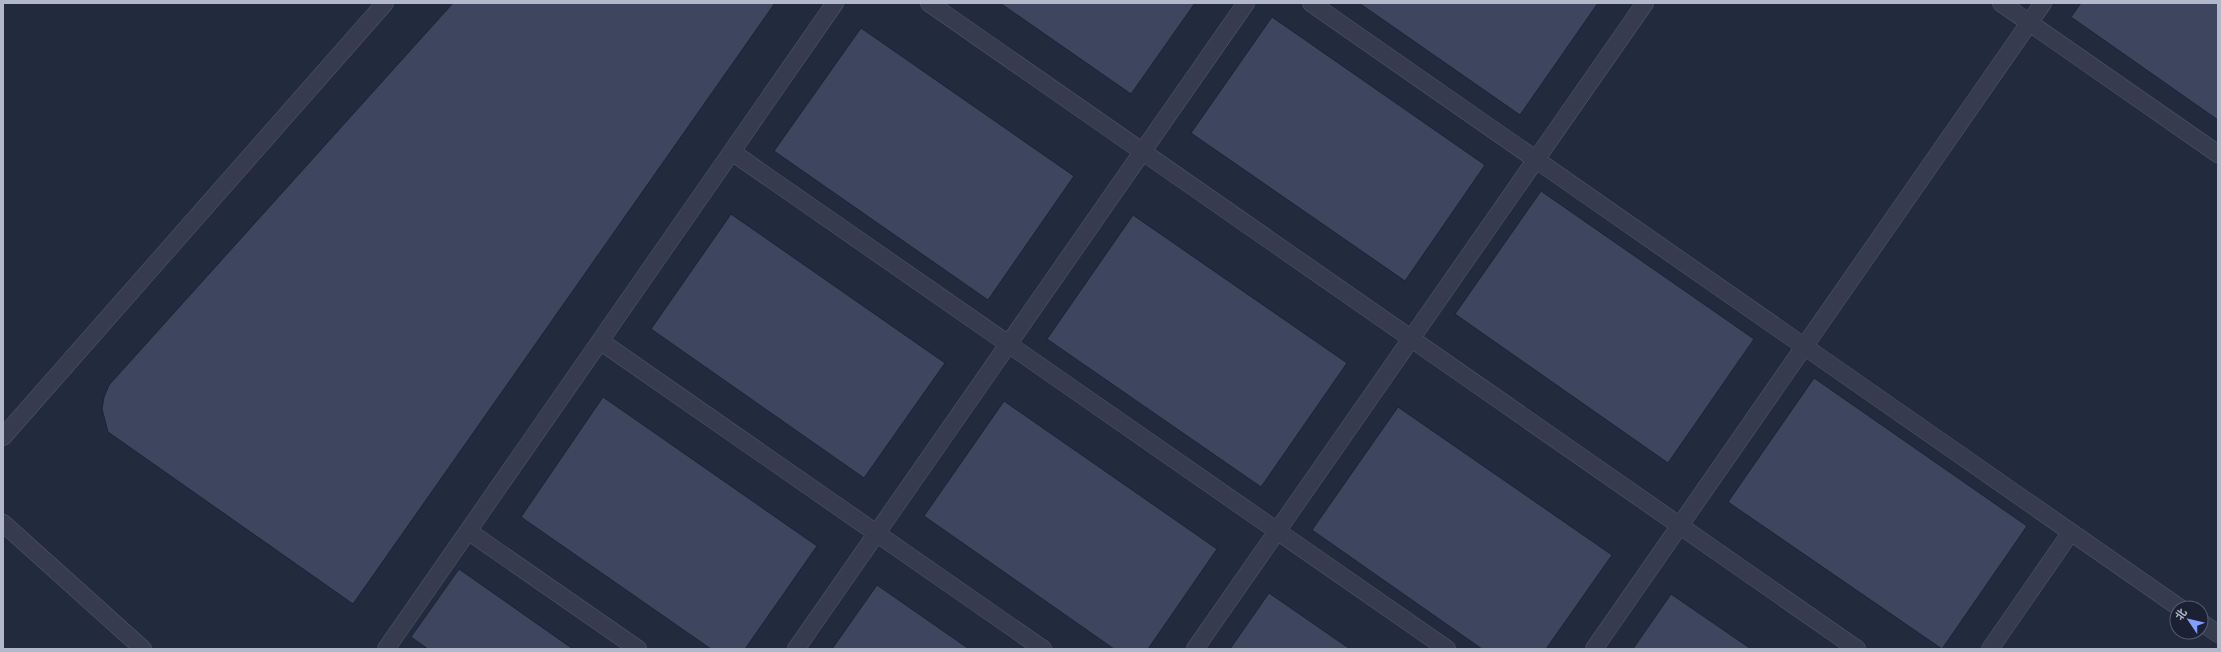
<svg xmlns="http://www.w3.org/2000/svg" width="2221" height="652" viewBox="0 0 2221 652" font-family="Lato,'Noto Sans SC',sans-serif">
<rect width="100%" height="100%" fill="#222a3e"/>
<!-- building -->
<path fill="#3e465f" stroke="#1d2335" d="M453,3H775L353,604L108,432L102,409L104,397L109,385Z
M1000,3H1195L1131,94Z
M1359,3H1598L1520,115Z
M2081,3H2218V120L2071,17Z
M1272,17L1485,165L1405,281L1191,133Z
M861,28L1074,176L988,300L774,151Z
M1541,191L1754,339L1668,463L1455,314Z
M731,214L945,363L864,478L651,329Z
M1133,215L1347,363L1261,487L1047,339Z
M1814,378L2027,526L1942,649L1728,502Z
M603,397L817,546L745,649H711L521,517Z
M1004,401L1217,549L1148,649H1114L924,516Z
M1398,407L1612,555L1546,649H1482L1312,530Z
M459,569L573,649H428L411,637Z
M877,585L969,649H832Z
M1269,593L1350,649H1230Z
M1671,594L1751,649H1633Z"/>
<g fill="none" stroke-linecap="round" stroke-linejoin="round">
<!-- lane casing -->
<g stroke="#515769" stroke-width="18">
<path id="lane" d="M929,3L1857,649
M1311,3L2180,608
M2001,3L2218,154
M732,152L1447,649
M600,341L1043,649
M3,437L385,3
M3,523L143,649
M468,531L638,649
M2201,622L2218,634
M386,649L835,3
M796,649L1246,3
M1195,649L1645,3
M1594,649L2043,3
M1990,649L2071,532"/>
</g>
<!-- lane -->
<use href="#lane" stroke="#363c4e" stroke-width="17"/>
</g>
<!-- border -->
<rect width="2221" height="652" fill="none" stroke="#b2b7ca" stroke-width="8"/>
<!-- north arrow -->
<g transform="translate(2189 620) rotate(305)"><circle r="19" fill="#1b2133" stroke="#575d6f"/>
<path d="M0-3L7 15L0 10L-7 15Z" fill="#829eff"/>
<text y="-6" font-size="11" font-weight="bold" text-anchor="middle" fill="#b2b7ca">北</text>
</g>
</svg>
